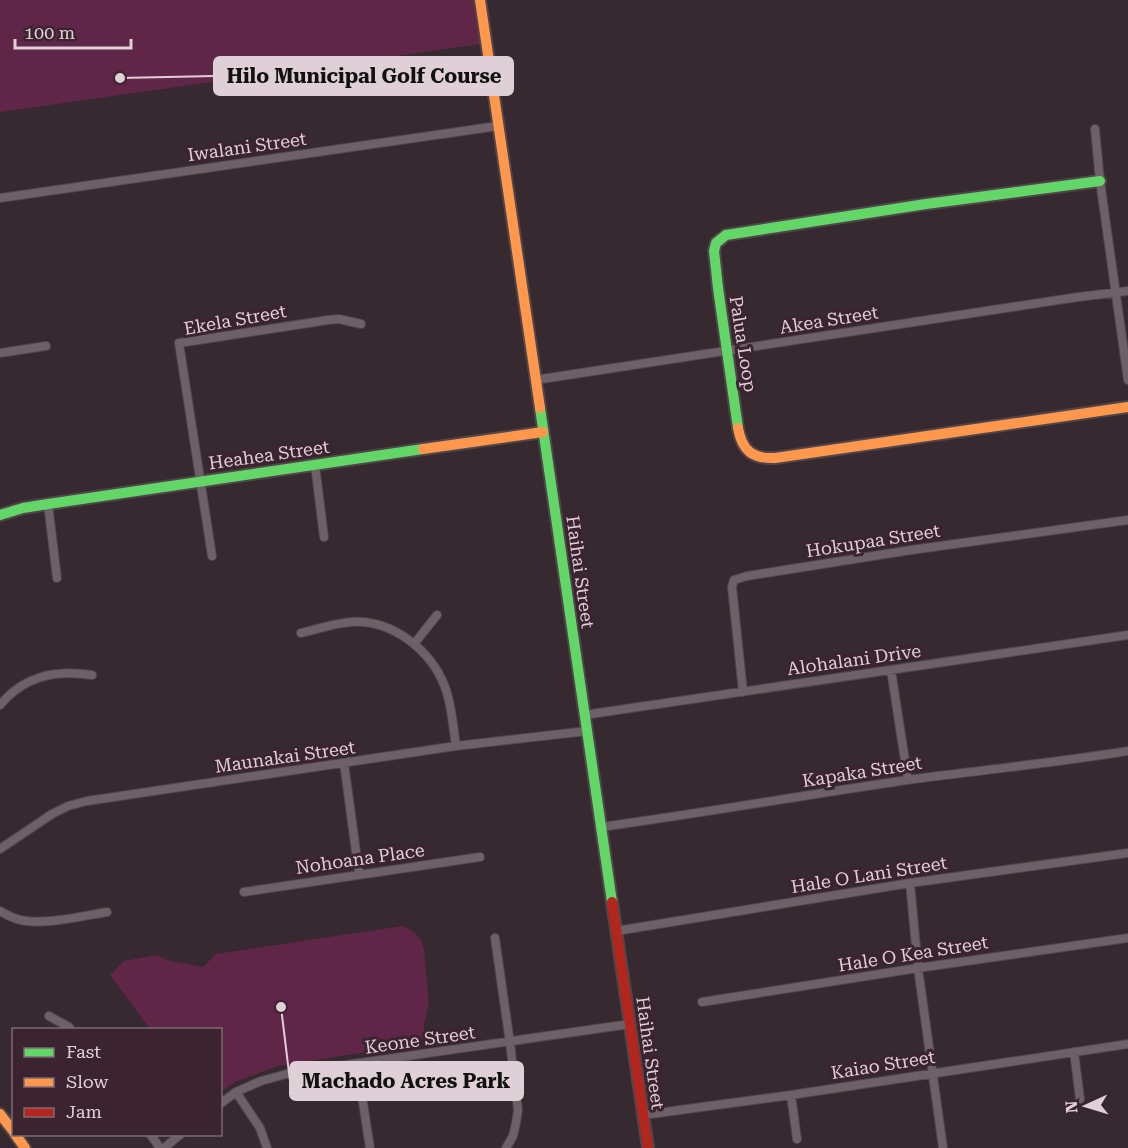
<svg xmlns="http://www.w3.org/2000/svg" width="1128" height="1148" viewBox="0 0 1128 1148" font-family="'Roboto Serif',serif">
<rect width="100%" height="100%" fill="#362930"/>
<!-- green -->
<path fill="#602647" d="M0,0H474L481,44L0,112Z
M403,926L414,932L421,940L424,950L429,1003L424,1024V1043L278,1066L237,1081L221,1091L220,1030L150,1029L110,975L124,961L157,955L167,960L203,967L216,954Z"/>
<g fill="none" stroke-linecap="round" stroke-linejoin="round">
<!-- street casing -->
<g stroke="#50454b" stroke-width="10">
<path id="street" d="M1095,129L1100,181L1128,380
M0,198L498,126
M0,353L46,346
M535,380L1078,297L1128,291
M315,465L324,537
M48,504L57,578
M212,556L179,343L328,320L339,319L361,324
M301,633C318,629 335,623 351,622C392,619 431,650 445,687C452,706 453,727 456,746
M414,644L437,615
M891,670L908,780
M743,692L732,587L734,580L747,576L911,550L1128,520
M0,705C25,675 56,670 92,675
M584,715L1128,635
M344,763L359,874
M601,827C703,813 805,795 907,780C980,770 1055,763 1128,751
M0,849L52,814L68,806L87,801L456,746L587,731
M910,883L918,968L943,1148
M244,892L480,857
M0,911C8,916 17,920 26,921C48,924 84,916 107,912
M616,931L910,883L1128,853
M495,938L510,1043L518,1110L516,1123L513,1136L506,1148
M702,1002L918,968L1128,938
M49,1016L69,1027L71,1030
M1074,1052L1080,1099
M357,1064L370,1148
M236,1092L260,1128L267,1148
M791,1095L797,1139
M220,1104L236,1092L261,1081L290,1073L630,1024
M643,1115L791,1095L1128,1044
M150,1134L160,1148
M164,1148L181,1134"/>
</g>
<!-- fast casing -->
<g stroke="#50454b" stroke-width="14">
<path id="fast" d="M540,408L612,902
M738,428L718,288L714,251L716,243L726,235L926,204L1100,181
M0,515L23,508L48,504L423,449"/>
</g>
<!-- slow casing -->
<g stroke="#50454b" stroke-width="14">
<path id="slow" d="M480,0L540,408
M738,428C742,451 753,459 775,458L1128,407
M423,449L543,432
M0,1114L14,1132
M15,1134L25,1148"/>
</g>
<!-- jam casing -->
<g stroke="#50454b" stroke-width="14">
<path id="jam" d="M612,902L648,1148"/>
</g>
<!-- street -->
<use href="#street" stroke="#6d6067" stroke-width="8"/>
<!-- fast -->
<use href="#fast" stroke="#63d668" stroke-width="10"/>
<!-- slow -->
<use href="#slow" stroke="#ff974d" stroke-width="10"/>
<!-- jam -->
<use href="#jam" stroke="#b3261e" stroke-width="10"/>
</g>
<g text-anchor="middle" stroke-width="6" stroke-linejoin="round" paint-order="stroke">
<!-- street labels -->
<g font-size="18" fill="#dfd0d7" stroke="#3b2430">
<text transform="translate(247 147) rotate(-8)" y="6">Iwalani Street</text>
<text transform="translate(235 320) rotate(-10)" y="6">Ekela Street</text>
<text transform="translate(829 320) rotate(-9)" y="6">Akea Street</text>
<text transform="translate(743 344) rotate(81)" y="6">Palua Loop</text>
<text transform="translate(269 455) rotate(-8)" y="6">Heahea Street</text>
<text transform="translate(873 541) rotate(-9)" y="6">Hokupaa Street</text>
<text transform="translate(580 572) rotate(82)" y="6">Haihai Street</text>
<text transform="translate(854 660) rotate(-8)" y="6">Alohalani Drive</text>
<text transform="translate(285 757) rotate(-8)" y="6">Maunakai Street</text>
<text transform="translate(862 772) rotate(-9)" y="6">Kapaka Street</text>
<text transform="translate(360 859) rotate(-8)" y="6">Nohoana Place</text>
<text transform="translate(869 875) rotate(-9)" y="6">Hale O Lani Street</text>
<text transform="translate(913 954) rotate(-9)" y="6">Hale O Kea Street</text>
<text transform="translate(420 1040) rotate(-8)" y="6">Keone Street</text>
<text transform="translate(650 1053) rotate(82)" y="6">Haihai Street</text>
<text transform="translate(883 1065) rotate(-9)" y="6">Kaiao Street</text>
</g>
</g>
<!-- callouts -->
<path fill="none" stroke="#dfd0d7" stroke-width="2" d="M120 78L214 76M281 1007L290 1081"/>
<g fill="#dfd0d7" stroke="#3b2430" stroke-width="2">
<circle cx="120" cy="78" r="6"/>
<circle cx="281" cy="1007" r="6"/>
</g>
<g fill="#dfd0d7" stroke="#dfd0d7" stroke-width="2">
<rect x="214" y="57" width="299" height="38" rx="6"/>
<rect x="290" y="1062" width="233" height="38" rx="6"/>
</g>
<g font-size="20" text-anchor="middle" font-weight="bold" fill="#111">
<text x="364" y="83">Hilo Municipal Golf Course</text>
<text x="406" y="1088">Machado Acres Park</text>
</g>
<!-- legend -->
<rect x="12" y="1028" width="210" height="108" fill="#3b2430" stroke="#7d6973" stroke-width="1.5"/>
<rect x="24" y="1048" width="30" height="9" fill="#63d668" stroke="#7d6973" stroke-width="1.5"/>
<text x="66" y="1058" font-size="18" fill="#dfd0d7">Fast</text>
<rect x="24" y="1078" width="30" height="9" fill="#ff974d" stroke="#7d6973" stroke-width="1.5"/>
<text x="66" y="1088" font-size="18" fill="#dfd0d7">Slow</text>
<rect x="24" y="1108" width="30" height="9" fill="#b3261e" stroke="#7d6973" stroke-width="1.5"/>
<text x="66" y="1118" font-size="18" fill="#dfd0d7">Jam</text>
<!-- north arrow -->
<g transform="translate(1086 1106) rotate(266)" stroke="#3b2430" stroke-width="4.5" paint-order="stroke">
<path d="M0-4.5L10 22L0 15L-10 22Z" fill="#dfd0d7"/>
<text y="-9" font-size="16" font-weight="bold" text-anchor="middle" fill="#dfd0d7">N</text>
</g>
<!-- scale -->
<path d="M15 39v9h116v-9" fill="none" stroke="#dfd0d7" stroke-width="3"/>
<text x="24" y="39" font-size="18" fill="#dfd0d7" stroke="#3b2430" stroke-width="4.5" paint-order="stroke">100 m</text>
</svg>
